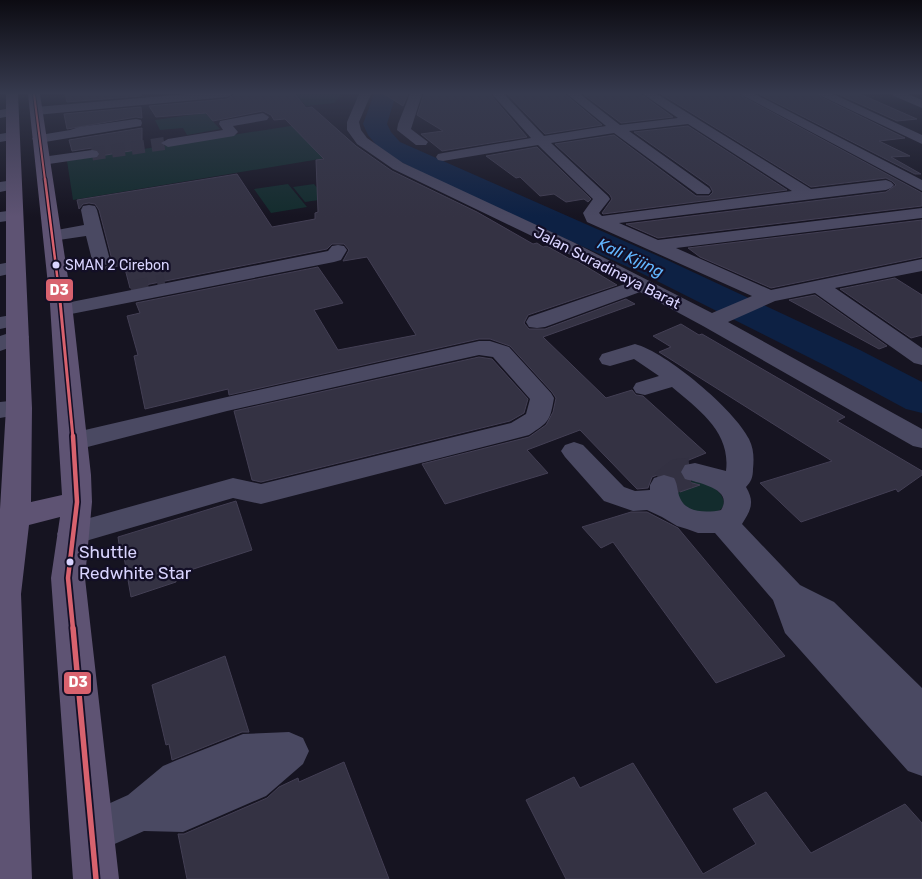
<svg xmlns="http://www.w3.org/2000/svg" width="922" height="879" viewBox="0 0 922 879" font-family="Rubik,sans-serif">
<rect width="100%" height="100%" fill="#161421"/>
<!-- green -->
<path fill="#132c2d" d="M296,94H342L334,103L306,106Z
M205,113L220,129L187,135L183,128L160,130L155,120Z
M303,124L332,157L73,200L67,161Z
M288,184L307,207L271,213L254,189Z
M314,184L326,199L305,202L293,187Z
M693,481C729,485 737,518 698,513C692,512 686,507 680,504L676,491L685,482Z"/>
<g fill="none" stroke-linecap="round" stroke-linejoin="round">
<!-- river -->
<path fill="#0d2144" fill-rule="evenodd" d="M374,94H396L387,124L391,132L400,142L665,259L860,350L922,382V413L906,409L830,368L641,273L428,176L382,152L368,135L363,124Z"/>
</g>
<!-- building -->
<path fill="#343243" stroke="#433f54" d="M65,94H141V96L67,102Z
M235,94H295L306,108L312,107L356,146L392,171L477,212L533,244L537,243L543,247L547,246L570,259L572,258L617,285L528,315L524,323L529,329H545L626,299L635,304L543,337L606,398L632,390L636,395L643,396L706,453L684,462L685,463L679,471L685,481L700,485L680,492L676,477L663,473L652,477L648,488L637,489L580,430L527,450L548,473L445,504L422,464L529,437L546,425L553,412L556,398L552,392L510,346L490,339H479L229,395L228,389L145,409L134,356L138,355L127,316L140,313L136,303L318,267L343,303L314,310L338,350L416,335L367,257L343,261L349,250L344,244H332L327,249L130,288L124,265L96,270L95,266L102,268L109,266L112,260L99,210L95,204L89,203L83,204L79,209L77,200L237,174L272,227L315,219V213L318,212L316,160L324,159L285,119L274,120L271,115L263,111L213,121L206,113L156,117L149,106L227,99Z
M384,94H408L403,106Z
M424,94H490L527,137L442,151L421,134L443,131L417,115Z
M507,94H565L602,125L545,134Z
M583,94H641L673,117L621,123Z
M661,94H738L922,193V206L658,238L626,224L886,192L896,185L892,181L886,178L811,187Z
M759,94H815L905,138L879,141L910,156L891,157L921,174H915Z
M838,94H860L917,119L897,121Z
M141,107L142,118L136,117L67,129L64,114Z
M688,126L787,190L603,214L602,213L612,199L610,195L555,144L614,135L696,196H709L713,192L710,186L634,132Z
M142,128V149L100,156L99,150L92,148L72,151L69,140Z
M537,147L591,199L588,202L584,199L566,202L554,194L540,196L520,177L516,178L486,156Z
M922,220V257L771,288L700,257L688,248Z
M895,278L922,295V335L911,338L840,289Z
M815,295L887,346L879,349L789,300Z
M681,324L699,335L702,334L845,417L837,421L922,471V475L898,492L896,489L801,522L760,483L832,461L659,352L671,347L653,336Z
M479,357L492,359L528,399L524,413L510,421L261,482L252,480L234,411Z
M236,501L252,550L175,575L176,582L131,597L124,557L121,558L118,537Z
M631,512H647L678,528L785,656L716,683L613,542L601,548L582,527Z
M225,656L249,732H242L172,760L169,744L166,745L152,685Z
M344,762L389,879H187L178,834H184L267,798L279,787L298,778L299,782Z
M633,763L703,874L756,844L733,809L766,792L811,853L905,804L922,823V879H566L526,800L574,777L580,788Z"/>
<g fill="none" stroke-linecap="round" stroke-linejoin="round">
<!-- minor-tunnel-far2 -->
<path stroke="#333142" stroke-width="13" stroke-dasharray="13 7" stroke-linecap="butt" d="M92,154L168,143"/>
<!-- minor-tunnel-far1 -->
<path stroke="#333142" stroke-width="18" stroke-dasharray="18 9" stroke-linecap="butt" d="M131,290L165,283"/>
<!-- minor-tunnel -->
<path stroke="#333142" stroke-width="30" stroke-dasharray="30 15" stroke-linecap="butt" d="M664,485L678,474L695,472"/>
<!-- minor -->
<path fill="#4a4962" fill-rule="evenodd" d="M187,94H233L227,97L36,115L30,111L36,107Z
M359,94H371L359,122L361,130L367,138L403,163L573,242L712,313L752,296L587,222L583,213L593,199L538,145L443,161L438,160L436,157L438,154L443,153L531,138L492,94H504L544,136L606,126L567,94H580L620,125L678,118L643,94H657L811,189L886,180L891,182L894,185L891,188L886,190L619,223L658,240L922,208V218L676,248L771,290L922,259V271L835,288L922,348V365L914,363L815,293L775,301L728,322L922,429V448L913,446L703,326L640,292L545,327L537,328L529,327L526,322L529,317L625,284L561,250L393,169L357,144L347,130V122ZM688,124L792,191L602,216L599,213L610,199L608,196L551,143L614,133L697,194H709L711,191L709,188L629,131Z
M410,94H422L411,129L428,142L426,145H416L397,130L398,124Z
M740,94H755L922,180V191Z
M817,94H833L922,135V144Z
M892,94H908L922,100V108L894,96Z
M12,108L18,112L16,115L0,118V110Z
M263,113L269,117L267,120L233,126L238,132L234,136L168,147L161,143L168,139L223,130L219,124L220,121Z
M136,119L141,120L142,123L141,126L39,143L32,139L34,136L70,130L79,127Z
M12,132L19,136L17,139L0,142V134Z
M92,150L97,151L99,154L97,157L42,165L37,164L35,161L37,158L42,157Z
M14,180L19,182L22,185L19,188L0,192V182Z
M89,205L95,206L97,210L110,260L108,264L101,266L94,264L92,260L86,236L52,241L46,240L43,236L46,232L84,225L81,210L83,206Z
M15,210L21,211L23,215L21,219L0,222V212Z
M338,245L344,246L347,250L341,260L334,262L61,316L54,314L51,310L54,306L61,304L328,251L332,246Z
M16,261L23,263L25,267L23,271L0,276V264Z
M17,314L24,316L28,320L24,324L0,329V317Z
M18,330L26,332L29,337L26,342L0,351V336Z
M479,341H490L509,347L551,393L554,398C550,421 549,422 529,435L261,504L233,498L72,545L61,542L57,534L61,526L233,478L261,484L511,423L526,414L530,399L493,357L479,355L227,411L72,451L63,448L59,442L63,436L72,433L227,397Z
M635,344C666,352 735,410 749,439C754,449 754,459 753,469C753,477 751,482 746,487C755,502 751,510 742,524L800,585L834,602L922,688V776L908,771L785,633L773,600L715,533H698L687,529L677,526L662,517L647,510L633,511L604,501L565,457L561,451L565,445L574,442L583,445L624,487L635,491L650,490V485L654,478L664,475L674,478C678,485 677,491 680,498C686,513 707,513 721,510C734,489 699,483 685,479L681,472L685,465L695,463L726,471C731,432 699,410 672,387L645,395L636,393L633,388L636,383L659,376L634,359L610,366L602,364L599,359L602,354Z
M19,400L28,403L31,408L28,413L0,418V402Z
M289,732L303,738L309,751L303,764L266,796L183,832L144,831L92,854L77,848L71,833L77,818L128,795L163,766L177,760L243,734Z"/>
<!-- major -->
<path fill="#5e5373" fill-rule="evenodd" d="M6,94H18L32,408L31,502L62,495L50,304L28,94H40L72,304L91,475L92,502L85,578L119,879H73L51,578L60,517L29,525L21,594L32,879H0V509L6,408Z"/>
<!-- bus-1-far4 casing -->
<g stroke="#130f26" stroke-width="4">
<path id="bus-1-far4" d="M34,94L45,180"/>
</g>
<!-- bus-1-far3 casing -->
<g stroke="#130f26" stroke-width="5">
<path id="bus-1-far3" d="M45,179L59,291"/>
</g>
<!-- bus-1-far2 casing -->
<g stroke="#130f26" stroke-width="6">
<path id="bus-1-far2" d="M59,290L73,438"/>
</g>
<!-- bus-1-far1 casing -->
<g stroke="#130f26" stroke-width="8">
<path id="bus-1-far1" d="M73,436L77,502L68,578L73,629"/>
</g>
<!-- bus-1 casing -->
<g stroke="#130f26" stroke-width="9">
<path id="bus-1" d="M73,628L96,879"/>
</g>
<!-- bus-1-far4 -->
<use href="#bus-1-far4" stroke="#d8626e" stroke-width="2"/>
<!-- bus-1-far3 -->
<use href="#bus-1-far3" stroke="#d8626e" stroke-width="2.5"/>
<!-- bus-1-far2 -->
<use href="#bus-1-far2" stroke="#d8626e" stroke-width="3"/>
<!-- bus-1-far1 -->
<use href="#bus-1-far1" stroke="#d8626e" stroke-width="4.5"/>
<!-- bus-1 -->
<use href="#bus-1" stroke="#d8626e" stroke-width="5.5"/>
</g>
<!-- sky -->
<linearGradient id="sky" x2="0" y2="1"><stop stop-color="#0c0b12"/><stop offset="0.43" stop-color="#363a4e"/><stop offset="1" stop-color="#363a4e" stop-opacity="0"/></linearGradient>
<rect width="922" height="217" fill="url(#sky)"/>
<!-- markers -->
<g fill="#d9d4ff" stroke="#130f26" stroke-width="2">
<circle cx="56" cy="265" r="4.5"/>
<circle cx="70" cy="562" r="4.5"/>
</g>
<g text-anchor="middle" stroke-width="4.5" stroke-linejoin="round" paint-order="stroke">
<!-- far-bus labels -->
<g font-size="14" fill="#d9d4ff" stroke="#130f26" text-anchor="start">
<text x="65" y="270">SMAN 2 Cirebon</text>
</g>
<!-- far-street labels -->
<g font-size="15" fill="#d9d4ff" stroke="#130f26">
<text transform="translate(607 268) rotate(27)" y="5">Jalan Suradinaya Barat</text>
</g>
<!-- far-water labels -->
<g font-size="16" font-style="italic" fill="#62b6ff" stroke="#130f26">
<text transform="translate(631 257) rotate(25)" y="6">Kali Kijing</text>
</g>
<!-- bus labels -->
<g font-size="17" fill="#d9d4ff" stroke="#130f26" text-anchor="start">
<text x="79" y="558">Shuttle<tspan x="79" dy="21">Redwhite Star</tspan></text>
</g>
</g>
<g stroke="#130f26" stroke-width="2">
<rect x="45" y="278" width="29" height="24" rx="5" fill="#d8626e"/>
<rect x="63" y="671" width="29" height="24" rx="5" fill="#d8626e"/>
</g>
<g font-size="14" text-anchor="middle" font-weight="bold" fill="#fff">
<text x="59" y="295">D3</text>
<text x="78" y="687">D3</text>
</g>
</svg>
